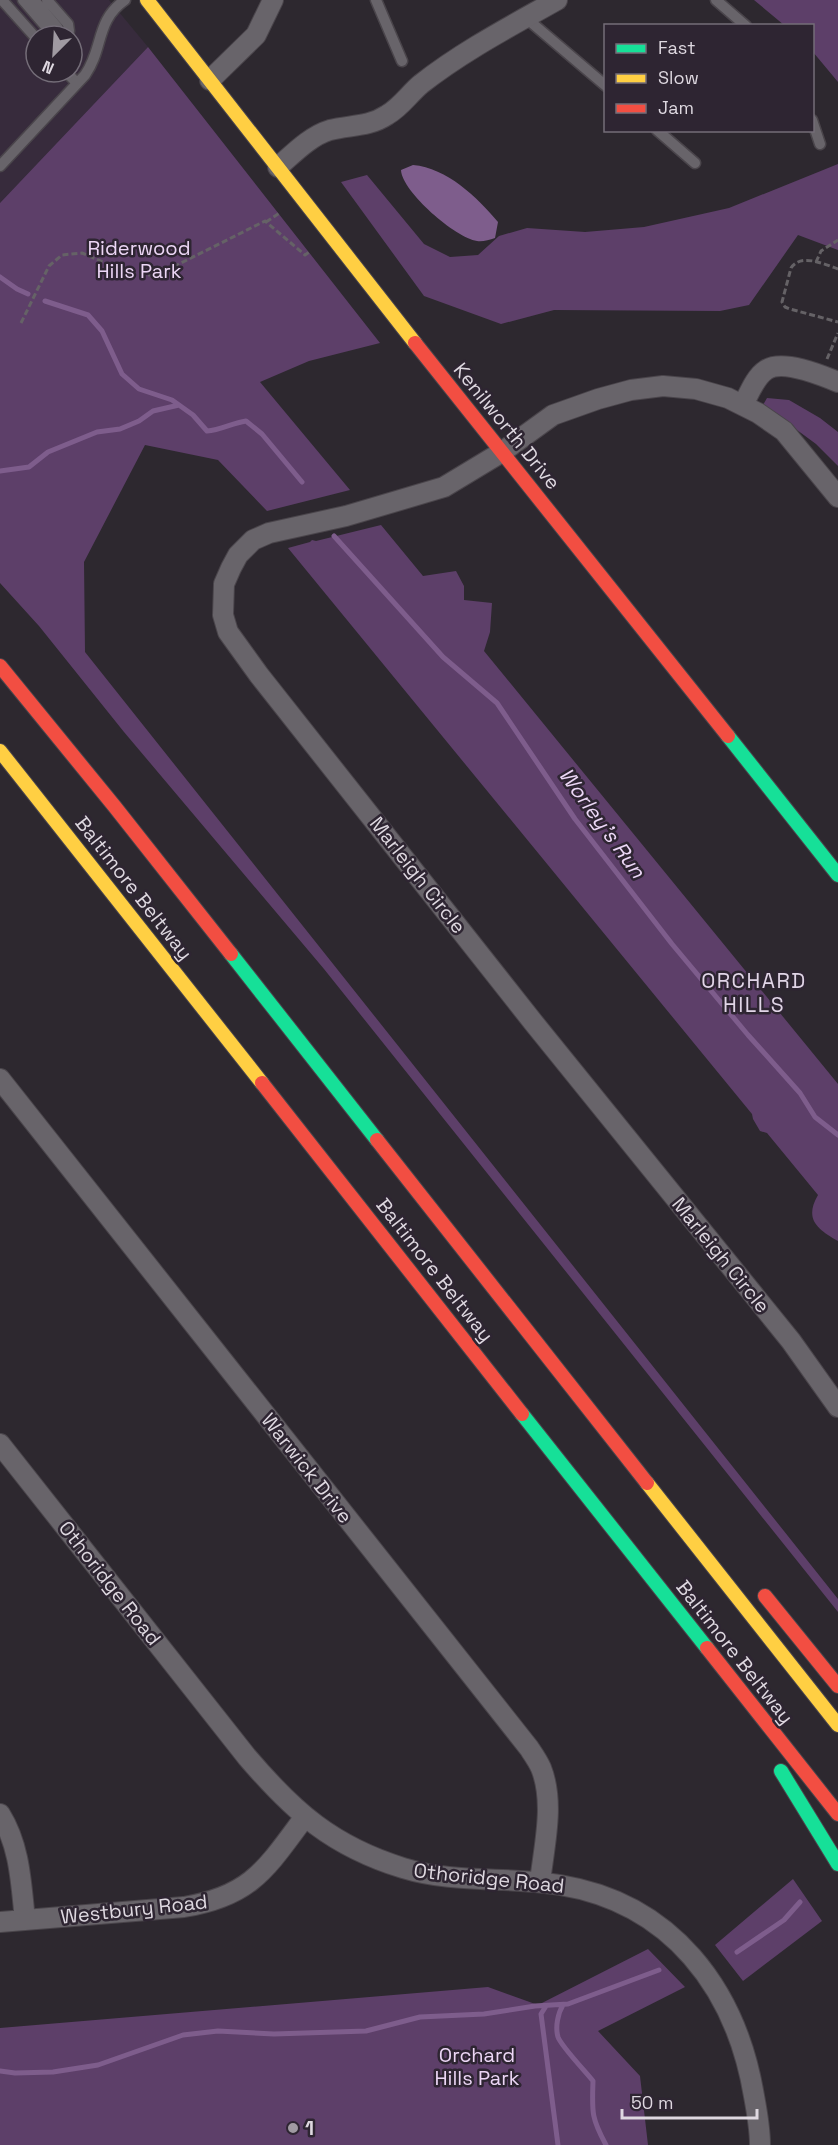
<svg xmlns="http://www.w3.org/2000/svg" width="838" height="2145" viewBox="0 0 838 2145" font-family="'Space Grotesk',sans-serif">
<rect width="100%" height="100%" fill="#2d282f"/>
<!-- built -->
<path fill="#372b3c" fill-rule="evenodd" d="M0,0H109L148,47L0,203ZM36,36H72V72H36Z"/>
<!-- green -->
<path fill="#5d3f69" d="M754,0H838V82L813,52L812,26L784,25Z
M148,47L380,343L309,361L260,382L350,490L267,511L218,460L145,445L84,562L85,652L838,1599V1612L324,969L124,732L39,626L0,583V203Z
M838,164V250L798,235L749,305L720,311L554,310L501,324L424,296L341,182L367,175L424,244L450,257L478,255L499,236L527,228L585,232L644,227L729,208Z
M767,398L789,400L820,418L838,432V466L816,444L763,405Z
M381,525L423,576L456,571L464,586V600L492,603L490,632L484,651L838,1084V1241C817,1229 804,1219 818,1195L767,1133L760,1131L753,1119L752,1114L288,548L310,542L312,540L316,541Z
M793,1879L822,1921L743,1981L715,1945Z
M648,1949L685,1987L598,2031L640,2076L648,2145H0V2028L488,1987L538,2005Z"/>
<!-- water -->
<path fill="#7e5d8c" d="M413,165C447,168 477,197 498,222L495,238C489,240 482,242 477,241C456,238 402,192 401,170Z"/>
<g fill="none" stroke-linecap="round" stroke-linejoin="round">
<!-- stream -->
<path stroke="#7e5d8c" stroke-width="5" d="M0,277L17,289L28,294
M45,301L88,315L102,331L122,374L139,389L172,400L193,415L207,431C221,430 232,423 246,421L262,434L302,482
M0,471L29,467L48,452L97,432L120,429L139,421L153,411L179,405
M334,536L443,657L497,703L575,819L672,944L748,1035L800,1093L815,1117L838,1135
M737,1952L784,1920L800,1902
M563,2005C558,2013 555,2027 558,2037C561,2046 586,2072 593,2081C592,2112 591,2117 606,2145
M546,2006L541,2014L558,2145
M0,2071L15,2073L53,2072L98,2065L183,2035L218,2031L274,2034L366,2031L420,2017L484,2014L535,2006L568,2004L659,1970"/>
<!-- lane casing -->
<g stroke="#4a454b" stroke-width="13">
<path id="lane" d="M2,0L36,38
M23,0L54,36
M34,0L57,27L62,36
M47,0L68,24L69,31L66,36
M376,0L402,61
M716,0L746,26
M526,18L606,86
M66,72L77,83
M812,120L820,144
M657,130L695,163
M0,166L85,75C104,48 95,21 125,0"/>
</g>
<!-- street casing -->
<g stroke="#4a454b" stroke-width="22">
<path id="street" d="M210,80L256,35L273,0
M278,167C293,154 310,136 330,130C350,125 369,127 387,115C401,107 409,94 421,84C463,51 511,26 557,0
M743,405C749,394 755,377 766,370C782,359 821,375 838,382
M838,497L784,431L758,413L728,398L696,389L663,386L631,390L598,399L553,415L502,452L444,487L346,516L269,533L253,540L238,555L231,568L224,584L223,615L228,632L259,675L533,1022L791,1341L838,1407
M0,1079L529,1748C533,1754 538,1761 541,1768C555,1803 544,1846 540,1882
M0,1444L247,1757C294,1812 332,1846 403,1868C455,1884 507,1876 560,1885C671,1903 736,1988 754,2096C757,2112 760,2129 760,2145
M0,1814C20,1846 21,1883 25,1920
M0,1922L184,1907C251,1896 266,1869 304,1818"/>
</g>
<!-- fast casing -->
<g stroke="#4a454b" stroke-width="16">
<path id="fast" d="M728,736L838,875
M231,954L377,1140
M522,1414L707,1648
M781,1771L838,1864"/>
</g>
<!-- slow casing -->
<g stroke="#4a454b" stroke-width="16">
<path id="slow" d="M147,0L415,343
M0,751L262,1083
M647,1483L838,1725"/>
</g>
<!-- jam casing -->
<g stroke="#4a454b" stroke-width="16">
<path id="jam" d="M415,343L728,736
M0,666L115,807L231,954
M262,1083L522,1414
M377,1140L647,1483
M765,1596L838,1686
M707,1648L838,1814"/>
</g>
<!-- path -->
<path stroke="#656266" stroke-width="3" stroke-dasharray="6 3" stroke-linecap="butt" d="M266,222L281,212
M816,262L821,251L838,240
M838,269C824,264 801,253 791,268L782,302L785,307L790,309L838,322
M21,323L49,266L62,255L82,253L131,274L150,275L175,266L265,221L305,255L311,251
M827,359L838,333"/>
<!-- lane -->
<use href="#lane" stroke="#68646a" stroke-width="10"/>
<!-- street -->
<use href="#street" stroke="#68646a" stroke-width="20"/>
<!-- fast -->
<use href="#fast" stroke="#16e098" stroke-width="14"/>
<!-- slow -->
<use href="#slow" stroke="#ffcf43" stroke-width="14"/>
<!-- jam -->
<use href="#jam" stroke="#f24e42" stroke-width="14"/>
</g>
<!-- markers -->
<circle fill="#a09aa2" stroke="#2e2532" stroke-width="2" cx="293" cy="2128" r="6"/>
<g text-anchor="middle" stroke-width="5" stroke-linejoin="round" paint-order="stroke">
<!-- park labels -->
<g font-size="20" fill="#ecd6f5" stroke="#2e2532">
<text x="139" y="255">Riderwood<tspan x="139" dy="23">Hills Park</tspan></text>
<text x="477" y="2062">Orchard<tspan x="477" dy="23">Hills Park</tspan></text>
</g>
<!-- street labels -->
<g font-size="20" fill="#ded8e0" stroke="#2e2532">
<text transform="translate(507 426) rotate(51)" y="7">Kenilworth Drive</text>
<text transform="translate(418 875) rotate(52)" y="7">Marleigh Circle</text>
<text transform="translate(134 888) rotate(52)" y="7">Baltimore Beltway</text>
<text transform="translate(721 1255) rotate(51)" y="7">Marleigh Circle</text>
<text transform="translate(435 1270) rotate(52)" y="7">Baltimore Beltway</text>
<text transform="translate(307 1468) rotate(52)" y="7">Warwick Drive</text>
<text transform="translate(110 1583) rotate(52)" y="7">Othoridge Road</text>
<text transform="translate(735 1652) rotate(52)" y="7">Baltimore Beltway</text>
<text transform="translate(489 1878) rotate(6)" y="7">Othoridge Road</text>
<text transform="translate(134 1909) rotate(-6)" y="7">Westbury Road</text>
</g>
<!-- poi labels -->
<g font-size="20" font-weight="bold" fill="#ded8e0" stroke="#2e2532" text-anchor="start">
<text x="305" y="2135">1</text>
</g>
<!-- water labels -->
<g font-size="21" font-style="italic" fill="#edd8f7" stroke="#2e2532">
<text transform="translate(602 823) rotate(54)" y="7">Worley's Run</text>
</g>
<!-- neighbourhood labels -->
<g font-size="21" letter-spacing="1.5" fill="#e1d5e7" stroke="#2e2532">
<text x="754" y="988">ORCHARD<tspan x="754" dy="24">HILLS</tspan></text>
</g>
</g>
<!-- legend -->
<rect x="604" y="24" width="210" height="108" fill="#2e2532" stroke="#746d78" stroke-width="1.5"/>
<rect x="616" y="44" width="30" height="9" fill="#16e098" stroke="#746d78" stroke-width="1.5"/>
<text x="658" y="54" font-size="18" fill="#ded8e0">Fast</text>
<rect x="616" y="74" width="30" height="9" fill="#ffcf43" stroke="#746d78" stroke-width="1.5"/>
<text x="658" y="84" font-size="18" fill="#ded8e0">Slow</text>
<rect x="616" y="104" width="30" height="9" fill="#f24e42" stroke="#746d78" stroke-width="1.5"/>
<text x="658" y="114" font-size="18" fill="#ded8e0">Jam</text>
<!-- north arrow -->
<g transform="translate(54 54) rotate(204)"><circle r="28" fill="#2e2532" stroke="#746d78" stroke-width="1.5"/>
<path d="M0-4.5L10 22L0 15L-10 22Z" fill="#a09aa2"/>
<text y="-9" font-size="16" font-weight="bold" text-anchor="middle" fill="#ded8e0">N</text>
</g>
<!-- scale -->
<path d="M622 2109v9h135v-9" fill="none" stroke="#ded8e0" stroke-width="3"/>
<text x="631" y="2109" font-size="18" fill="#ded8e0" stroke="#2e2532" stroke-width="4.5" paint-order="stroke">50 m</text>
</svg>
